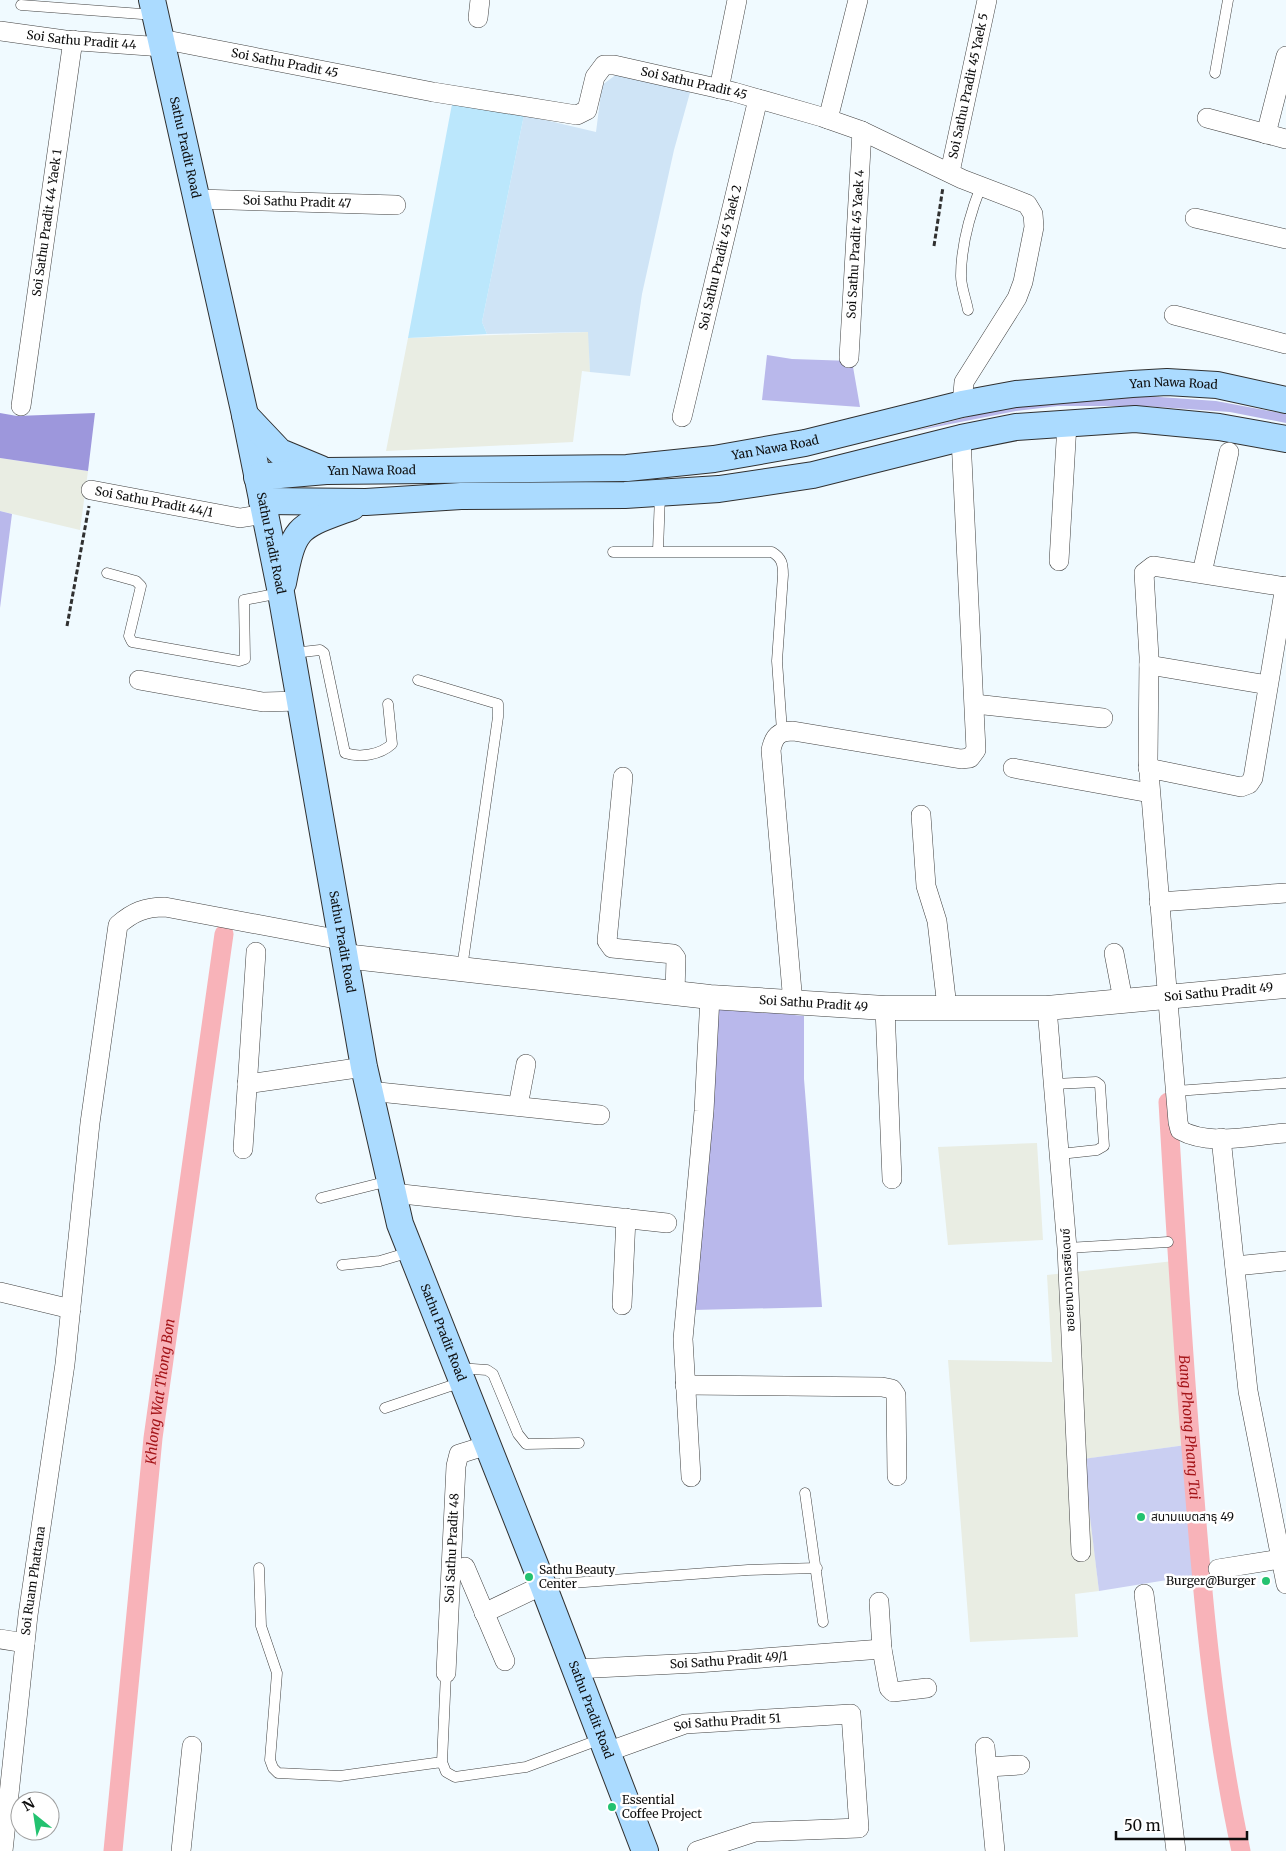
<svg xmlns="http://www.w3.org/2000/svg" width="1286" height="1851" viewBox="0 0 1286 1851" font-family="Merriweather,'Noto Sans Thai',serif">
<rect width="100%" height="100%" fill="#f0faff"/>
<!-- industrial -->
<path fill="#e9ede3" d="M589,332L590,372L582,371L573,442L386,451L408,338Z
M0,458L88,471L80,530L0,511Z
M1037,1143L1043,1240L948,1245L938,1147Z
M1174,1261L1186,1445L1084,1459L1099,1591L1075,1594L1078,1637L970,1642L948,1360L1052,1362L1047,1275Z"/>
<!-- farmland -->
<path fill="#cfe4f6" d="M617,74L691,89L674,150L642,294L630,376L590,372L588,332L487,334L482,322L524,115L596,132L602,85Z"/>
<!-- green -->
<path fill="#b9b8eb" d="M767,355L792,359L852,361L860,407L762,400Z
M1118,394L1216,401L1286,414V423L1230,412L1144,406H1058L1016,411L910,432L1014,405Z
M0,511L12,514L0,608Z
M717,1007L804,1016V1079L822,1307L693,1310Z"/>
<!-- forest -->
<path fill="#9d97dc" d="M0,413L17,416L95,413L88,471L0,458Z"/>
<!-- sand -->
<path fill="#bbe7fc" d="M452,104L524,115L482,322L487,334L408,338Z"/>
<!-- pitch -->
<path fill="#cacff2" d="M1186,1445L1198,1575L1099,1591L1083,1459Z"/>
<g fill="none" stroke-linecap="round" stroke-linejoin="round">
<!-- canal -->
<g stroke="#f8b3b9" stroke-width="19">
<path id="s1" d="M1168,1102C1175,1221 1182,1341 1192,1461C1202,1591 1213,1723 1241,1851"/>
<path id="s2" d="M113,1851L153,1438L224,934"/>
</g>
<!-- service casing -->
<g stroke="#414141" stroke-width="11">
<path id="service" d="M21,5L155,15
M1215,73L1228,0
M968,310C966,299 961,287 961,276C961,245 970,214 981,186
M658,551L660,494
M613,552H772C782,558 783,564 783,575L777,661L782,731
M107,573L136,581L141,586L129,636L132,642L239,661L245,659L244,600L280,593
M293,653L320,650L324,653L345,753C360,758 380,755 392,744L388,704
M418,680L498,704V717L462,968
M1054,1084L1096,1082L1100,1085L1104,1146L1097,1150L1060,1154
M1176,1091L1286,1083
M321,1198L389,1181
M1067,1248L1168,1242
M342,1265L380,1261L410,1252
M458,1368L487,1370L493,1374L518,1434L526,1444L579,1443
M385,1408L462,1382
M805,1493L823,1622
M259,1568L261,1626L277,1673L270,1760L273,1768L278,1773L340,1776L442,1762
M544,1585L748,1570L817,1568
M446,1673L442,1762L446,1772L455,1777L526,1767L601,1739"/>
</g>
<!-- minor casing -->
<g stroke="#414141" stroke-width="20">
<g id="minor">
<path d="M478,18L480,0"/>
<path id="s3" d="M0,31L65,40L163,47"/>
<path id="s4" d="M161,39L433,92L577,115L587,110L595,77L604,65H614L734,92L822,117L862,131L962,179L1027,204L1033,214L1034,227L1023,282L1017,298L964,382L962,404"/>
<path d="M719,89L737,0"/>
<path d="M1207,118L1286,139"/>
<path d="M828,119L858,0"/>
<path d="M1266,134L1286,56"/>
<path id="s5" d="M950,172L987,0"/>
<path id="s6" d="M198,199L396,205"/>
<path d="M1195,218L1286,239"/>
<path d="M1174,315L1286,344"/>
<path id="s7" d="M849,358L862,131"/>
<path id="s8" d="M21,406L73,40"/>
<path id="s9" d="M682,417L758,99"/>
<path id="s10" d="M91,490L240,518L264,514"/>
<path d="M1059,561L1067,424"/>
<path d="M1202,573L1229,452"/>
<path d="M1286,587L1153,566L1144,573L1149,657L1148,760L1178,1122L1180,1130C1210,1147 1253,1135 1286,1133"/>
<path d="M1149,665L1268,685"/>
<path d="M139,680L263,702L300,701"/>
<path d="M975,704L1103,718"/>
<path d="M1013,768L1150,793"/>
<path d="M1148,768L1241,787L1249,784L1253,778L1285,586"/>
<path d="M623,777L607,941L612,948L673,954L676,958L675,993"/>
<path d="M921,815L926,886L937,921L947,1007"/>
<path d="M1159,902L1286,893"/>
<path d="M1114,953L1123,1000"/>
<path d="M793,1003L771,750C774,736 779,731 793,731L961,759L970,758L976,750L961,438"/>
<path d="M885,1008L892,1179"/>
<path d="M1047,1008L1067,1248L1081,1552"/>
<path d="M247,1084L364,1067"/>
<path d="M369,1091L600,1115"/>
<path d="M518,1106L526,1064"/>
<path d="M1221,1138L1248,1391L1286,1584"/>
<path d="M243,1149L256,952"/>
<path d="M393,1193L667,1223"/>
<path d="M1235,1266L1286,1261"/>
<path d="M0,1292L71,1309"/>
<path d="M622,1305L626,1218"/>
<path d="M685,1385L882,1387L892,1389L896,1395L897,1476"/>
<path d="M691,1477L683,1339L704,1111L710,997"/>
<path d="M465,1567L505,1661"/>
<path d="M1218,1569L1286,1558"/>
<path d="M1144,1594L1176,1851"/>
<path d="M879,1602L882,1649L889,1688L893,1692L927,1688"/>
<path d="M484,1613L543,1585"/>
<path d="M0,1639L25,1643"/>
<path id="s11" d="M575,1669L697,1663L882,1649"/>
<path id="s12" d="M446,1673L456,1466L459,1454L488,1445"/>
<path d="M985,1747L995,1851"/>
<path id="s13" d="M607,1752L685,1724L851,1714L859,1828L755,1832L697,1851"/>
<path d="M988,1767L1020,1765"/>
<path id="s14" d="M3,1851L28,1615L65,1364L90,1123L118,925C133,912 145,907 165,907L341,940"/>
<path d="M181,1851L192,1746"/>
</g>
</g>
<!-- tertiary casing -->
<g stroke="#414141" stroke-width="25">
<g id="tertiary">
<path id="s15" d="M344,956L710,997L885,1008H1047L1286,986"/>
</g>
</g>
<!-- secondary casing -->
<g stroke="#303030" stroke-width="28">
<g id="secondary">
<path id="s16" d="M152,0L245,415L281,593L364,1067L400,1224L543,1585L645,1851"/>
<path d="M245,415L280,452L321,469"/>
<path id="s17" d="M257,477L326,471L627,468L714,459L805,443L962,404L1016,394L1132,384L1167,382L1217,385L1286,400"/>
<path d="M262,501L366,502L461,496L625,495L719,489L813,475L961,438L1016,427L1135,419L1219,427L1286,439"/>
<path d="M283,583C294,525 298,527 352,507"/>
</g>
</g>
<!-- path -->
<path stroke="#303030" stroke-width="3" stroke-dasharray="5 2.5" stroke-linecap="butt" d="M934,246L943,187
M67,626L89,506"/>
<!-- service -->
<use href="#service" stroke="#fff" stroke-width="10"/>
<!-- minor -->
<use href="#minor" stroke="#fff" stroke-width="19"/>
<!-- tertiary -->
<use href="#tertiary" stroke="#fff" stroke-width="24"/>
<!-- secondary -->
<use href="#secondary" stroke="#abdbff" stroke-width="26"/>
</g>
<!-- markers -->
<g fill="#23c270" stroke="#fff" stroke-width="2">
<circle cx="1141" cy="1517" r="5"/>
<circle cx="529" cy="1577" r="5"/>
<circle cx="1266" cy="1581" r="5"/>
<circle cx="612" cy="1807" r="5"/>
</g>
<g text-anchor="middle" stroke-width="5" stroke-linejoin="round" paint-order="stroke">
<!-- street labels -->
<g font-size="12" fill="#0e0e0e" stroke="#fff">
<text dy="4" stroke="none"><textPath href="#s3" startOffset="82">Soi Sathu Pradit 44</textPath></text>
<text dy="4" stroke="none"><textPath href="#s4" startOffset="126">Soi Sathu Pradit 45</textPath></text>
<text dy="4" stroke="none"><textPath href="#s4" startOffset="575">Soi Sathu Pradit 45</textPath></text>
<text dy="4" stroke="none"><textPath href="#s5" startOffset="88">Soi Sathu Pradit 45 Yaek 5</textPath></text>
<text dy="4" stroke="none"><textPath href="#s16" startOffset="151">Sathu Pradit Road</textPath></text>
<text dy="4" stroke="none"><textPath href="#s6" startOffset="99">Soi Sathu Pradit 47</textPath></text>
<text dy="4" stroke="none"><textPath href="#s8" startOffset="185">Soi Sathu Pradit 44 Yaek 1</textPath></text>
<text dy="4" stroke="none"><textPath href="#s7" startOffset="114">Soi Sathu Pradit 45 Yaek 4</textPath></text>
<text dy="4" stroke="none"><textPath href="#s9" startOffset="164">Soi Sathu Pradit 45 Yaek 2</textPath></text>
<text dy="4" stroke="none"><textPath href="#s17" startOffset="925">Yan Nawa Road</textPath></text>
<text dy="4" stroke="none"><textPath href="#s17" startOffset="520">Yan Nawa Road</textPath></text>
<text dy="4" stroke="none"><textPath href="#s17" startOffset="115">Yan Nawa Road</textPath></text>
<text dy="4" stroke="none"><textPath href="#s10" startOffset="64">Soi Sathu Pradit 44/1</textPath></text>
<text dy="4" stroke="none"><textPath href="#s16" startOffset="556">Sathu Pradit Road</textPath></text>
<text dy="4" stroke="none"><textPath href="#s16" startOffset="961">Sathu Pradit Road</textPath></text>
<text dy="4" stroke="none"><textPath href="#s15" startOffset="878">Soi Sathu Pradit 49</textPath></text>
<text dy="4" stroke="none"><textPath href="#s15" startOffset="472">Soi Sathu Pradit 49</textPath></text>
<text transform="translate(1068 1280) rotate(-93)" y="4">ซอยยานาวาเรสซิเดนซ์</text>
<text dy="4" stroke="none"><textPath href="#s16" startOffset="1366">Sathu Pradit Road</textPath></text>
<text dy="4" stroke="none"><textPath href="#s12" startOffset="125">Soi Sathu Pradit 48</textPath></text>
<text dy="4" stroke="none"><textPath href="#s14" startOffset="272">Soi Ruam Phattana</textPath></text>
<text dy="4" stroke="none"><textPath href="#s11" startOffset="154">Soi Sathu Pradit 49/1</textPath></text>
<text dy="4" stroke="none"><textPath href="#s16" startOffset="1771">Sathu Pradit Road</textPath></text>
<text dy="4" stroke="none"><textPath href="#s13" startOffset="125">Soi Sathu Pradit 51</textPath></text>
</g>
<!-- poi labels -->
<g font-size="12" fill="#0e0e0e" stroke="#fff" text-anchor="start">
<text x="1151" y="1521">สนามแบตสาธุ 49</text>
<text x="539" y="1574">Sathu Beauty<tspan x="539" dy="14">Center</tspan></text>
<text x="1256" y="1585" text-anchor="end">Burger@Burger</text>
<text x="622" y="1804">Essential<tspan x="622" dy="14">Coffee Project</tspan></text>
</g>
<!-- water labels -->
<g font-size="14" font-style="italic" fill="#a41418" stroke="#fff">
<text dy="5" stroke="none"><textPath href="#s2" startOffset="462">Khlong Wat Thong Bon</textPath></text>
<text dy="5" stroke="none"><textPath href="#s1" startOffset="326">Bang Phong Phang Tai</textPath></text>
</g>
</g>
<!-- north arrow -->
<g transform="translate(35 1816) rotate(330)"><circle r="24" fill="#ffffff" stroke="#9f9f9f"/>
<path d="M0-4L9 19L0 12L-9 19Z" fill="#23c270"/>
<text y="-8" font-size="14" font-weight="bold" text-anchor="middle" fill="#0e0e0e">N</text>
</g>
<!-- scale -->
<path d="M1116 1831v8h131v-8" fill="none" stroke="#0e0e0e" stroke-width="2.5"/>
<text x="1124" y="1831" font-size="15" fill="#0e0e0e" stroke="#ffffff" stroke-width="4" paint-order="stroke">50 m</text>
</svg>
